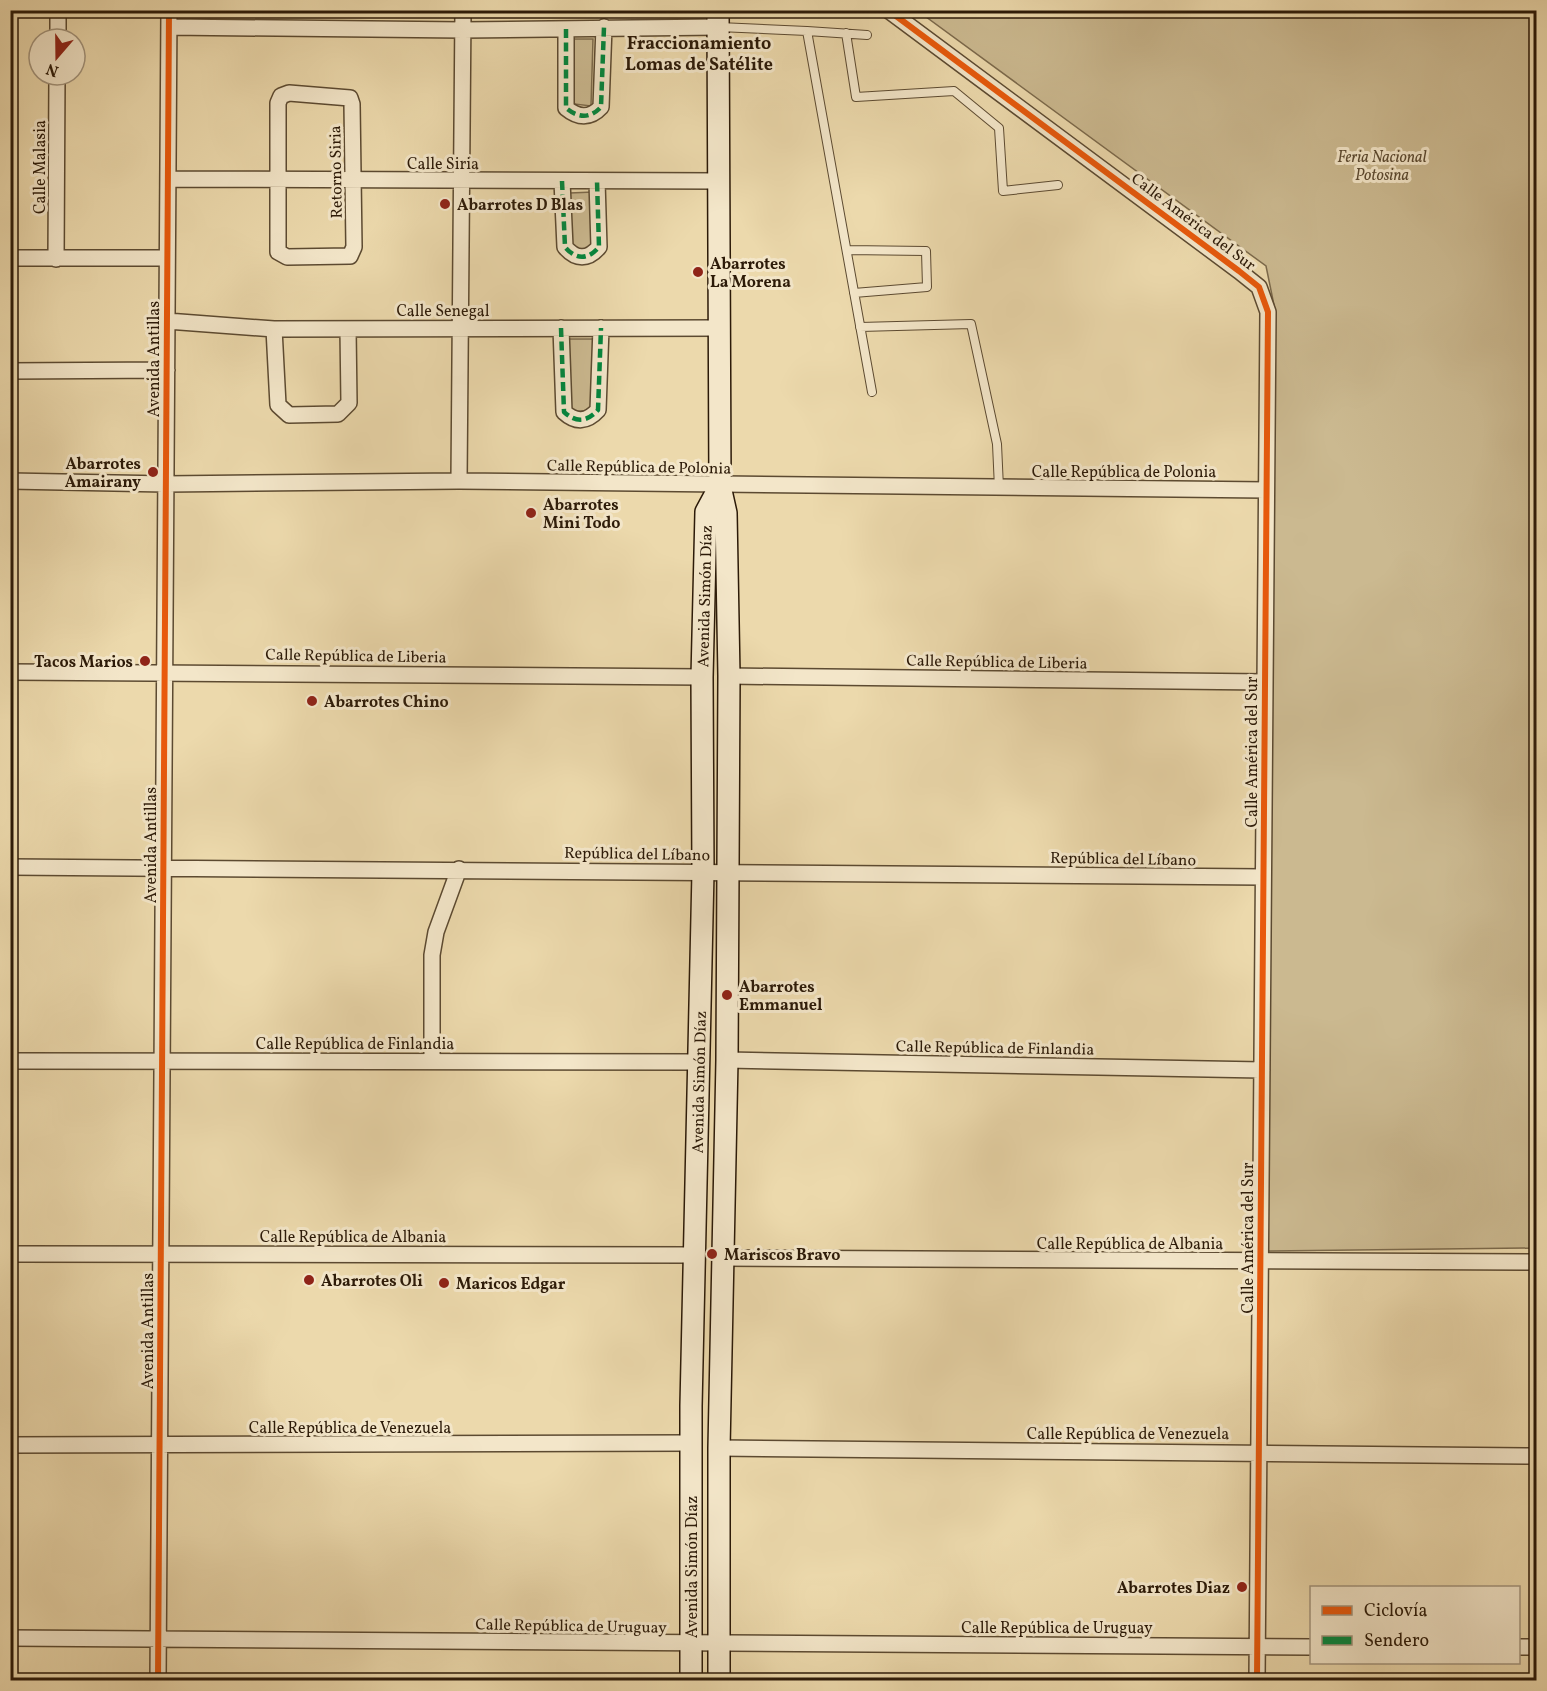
<svg xmlns="http://www.w3.org/2000/svg" width="1547" height="1691" viewBox="0 0 1547 1691" font-family="Vollkorn,serif">
<rect width="100%" height="100%" fill="#ecd9ac"/>
<filter id="stains"><feTurbulence type="fractalNoise" baseFrequency=".00333" numOctaves="4"/><feColorMatrix values="0 0 0 0 .2 0 0 0 0 .09 0 0 0 0 .02 0 0 0 .5 -.17"/></filter>
<radialGradient id="worn" r=".72"><stop offset=".6" stop-color="#630" stop-opacity="0"/><stop offset="1" stop-color="#630" stop-opacity=".3"/></radialGradient>
<!-- green -->
<path fill="#cbb990" stroke="#7c6a4c" stroke-width="1.5" d="M918,11H1536V1248L1268,1251L1275,310L1266,266Z
M568,39H593L591,106L566,103Z
M593,192L594,254L569,253L570,193Z
M568,339H593L594,410L570,412Z"/>
<g fill="none" stroke-linecap="round" stroke-linejoin="round">
<!-- lane casing -->
<g stroke="#5c4a31" stroke-width="10">
<path id="lane" d="M719,27L807,31L872,392
M807,31L867,35
M846,33L856,97L954,91L999,128L1003,191L1058,185
M847,250L926,251L927,287L854,293
M860,327L971,324L997,444L999,488"/>
</g>
<!-- street casing -->
<g stroke="#5c4a31" stroke-width="18">
<path id="street" d="M888,10L1239,271L1259,287L1268,312L1257,1680
M169,27L463,30L718,27
M566,29V108C578,118 590,119 601,107L604,27
M58,39V10
M289,93L350,98L352,104L354,247L350,256L287,257L278,252V103L281,96Z
M168,179L718,181
M562,181L565,247C576,260 588,260 599,247L597,181
M10,258H167
M56,259L57,75
M167,321L274,329L719,328
M561,328L564,412C576,423 587,422 598,410L601,328
M274,329L278,405L289,415L338,414L349,403L348,329
M10,371L167,370
M10,481L166,484L459,481L1266,490
M459,481L463,10
M10,672L702,677
M729,676L1265,682
M10,867L1263,877
M727,1060L1262,1070
M10,1061L699,1062
M432,1061V955L436,932L459,869
M10,1254L696,1255
M723,1258L1536,1262
M10,1445L690,1443
M719,1448L1536,1456
M10,1638L1312,1647
M1518,1647H1536
M158,1680L169,10"/>
</g>
<!-- secondary casing -->
<g stroke="#2c1a08" stroke-width="24">
<g id="secondary">
<path d="M718,10L720,486L726,513L729,676L727,1060L719,1448V1680"/>
<path id="s1" d="M691,1680V1406L703,872L702,677L706,512L720,486"/>
</g>
</g>
<!-- lane -->
<use href="#lane" stroke="#f3e6c9" stroke-width="8"/>
<!-- street -->
<use href="#street" stroke="#f3e6c9" stroke-width="15"/>
<!-- secondary -->
<use href="#secondary" stroke="#f3e6c9" stroke-width="21"/>
<!-- quiet -->
<path stroke="#00873e" stroke-width="4.5" stroke-dasharray="9 4.5" stroke-linecap="butt" d="M566,29V108C578,118 590,119 601,107L604,27
M562,181L565,247C576,260 588,260 599,247L597,181
M561,328L564,412C576,423 587,422 598,410L601,328"/>
<!-- cycleway casing -->
<g stroke="#f3e6c9" stroke-width="10">
<path id="cycleway" d="M888,10L1239,271L1259,287L1268,312L1257,1680
M158,1680L169,10"/>
</g>
<!-- cycleway -->
<use href="#cycleway" stroke="#e8590c" stroke-width="6"/>
</g>
<!-- markers -->
<g fill="#8f2418" stroke="#f3e6c9" stroke-width="2">
<circle cx="445" cy="204" r="6"/>
<circle cx="698" cy="272" r="6"/>
<circle cx="153" cy="472" r="6"/>
<circle cx="531" cy="513" r="6"/>
<circle cx="145" cy="661" r="6"/>
<circle cx="312" cy="701" r="6"/>
<circle cx="727" cy="995" r="6"/>
<circle cx="712" cy="1254" r="6"/>
<circle cx="309" cy="1280" r="6"/>
<circle cx="444" cy="1283" r="6"/>
<circle cx="1242" cy="1587" r="6"/>
</g>
<g text-anchor="middle" stroke-width="6" stroke-linejoin="round" paint-order="stroke">
<!-- park labels -->
<g font-size="16" font-style="italic" fill="#5c4a31" stroke="#f3e6c9">
<text x="1382" y="162">Feria Nacional<tspan x="1382" dy="18">Potosina</tspan></text>
</g>
<!-- street labels -->
<g font-size="16" fill="#2c1a08" stroke="#f3e6c9">
<text x="443" y="169">Calle Siria</text>
<text transform="translate(39 167) rotate(-90)" y="6">Calle Malasia</text>
<text transform="translate(335 172) rotate(-91)" y="6">Retorno Siria</text>
<text transform="translate(1194 221) rotate(37)" y="6">Calle América del Sur</text>
<text x="443" y="316">Calle Senegal</text>
<text transform="translate(153 359) rotate(-90)" y="6">Avenida Antillas</text>
<text transform="translate(639 466) rotate(1)" y="6">Calle República de Polonia</text>
<text x="1124" y="477">Calle República de Polonia</text>
<text dy="6" stroke="none"><textPath href="#s1" startOffset="1084">Avenida Simón Díaz</textPath></text>
<text transform="translate(356 655) rotate(1)" y="6">Calle República de Liberia</text>
<text transform="translate(997 661) rotate(1)" y="6">Calle República de Liberia</text>
<text transform="translate(1251 752) rotate(-90)" y="6">Calle América del Sur</text>
<text transform="translate(150 845) rotate(-90)" y="6">Avenida Antillas</text>
<text transform="translate(637 853) rotate(1)" y="6">República del Líbano</text>
<text transform="translate(1123 858) rotate(1)" y="6">República del Líbano</text>
<text x="355" y="1049">Calle República de Finlandia</text>
<text transform="translate(995 1047) rotate(1)" y="6">Calle República de Finlandia</text>
<text dy="6" stroke="none"><textPath href="#s1" startOffset="598">Avenida Simón Díaz</textPath></text>
<text x="353" y="1242">Calle República de Albania</text>
<text transform="translate(1247 1238) rotate(-90)" y="6">Calle América del Sur</text>
<text x="1130" y="1249">Calle República de Albania</text>
<text transform="translate(147 1331) rotate(-90)" y="6">Avenida Antillas</text>
<text x="350" y="1433">Calle República de Venezuela</text>
<text x="1128" y="1439">Calle República de Venezuela</text>
<text transform="translate(691 1567) rotate(-90)" y="6">Avenida Simón Díaz</text>
<text transform="translate(571 1625) rotate(1)" y="6">Calle República de Uruguay</text>
<text x="1057" y="1633">Calle República de Uruguay</text>
</g>
<!-- poi labels -->
<g font-size="16" font-weight="bold" fill="#2c1a08" stroke="#f3e6c9" text-anchor="start">
<text x="457" y="210">Abarrotes D Blas</text>
<text x="710" y="269">Abarrotes<tspan x="710" dy="18">La Morena</tspan></text>
<text x="141" y="469" text-anchor="end">Abarrotes<tspan x="141" dy="18">Amairany</tspan></text>
<text x="543" y="510">Abarrotes<tspan x="543" dy="18">Mini Todo</tspan></text>
<text x="133" y="667" text-anchor="end">Tacos Marios</text>
<text x="324" y="707">Abarrotes Chino</text>
<text x="739" y="992">Abarrotes<tspan x="739" dy="18">Emmanuel</tspan></text>
<text x="724" y="1260">Mariscos Bravo</text>
<text x="321" y="1286">Abarrotes Oli</text>
<text x="456" y="1289">Maricos Edgar</text>
<text x="1230" y="1593" text-anchor="end">Abarrotes Diaz</text>
</g>
<!-- neighbourhood labels -->
<g font-size="18" font-weight="bold" fill="#2c1a08" stroke="#f3e6c9">
<text x="699" y="49">Fraccionamiento<tspan x="699" dy="21">Lomas de Satélite</tspan></text>
</g>
</g>
<!-- margin -->
<rect width="1547" height="1691" fill="none" stroke="#ecd9ac" stroke-width="36"/>
<rect x="12" y="12" width="1523" height="1667" fill="none" stroke="#2c1a08" stroke-width="3"/>
<rect x="18" y="18" width="1511" height="1655" fill="none" stroke="#2c1a08" stroke-width="1.5"/>
<!-- legend -->
<rect x="1310" y="1586" width="210" height="78" fill="#f3e6c9" stroke="#a3947c" stroke-width="1.5"/>
<rect x="1322" y="1606" width="30" height="9" fill="#e8590c" stroke="#a3947c" stroke-width="1.5"/>
<text x="1364" y="1616" font-size="18" fill="#2c1a08">Ciclovía</text>
<rect x="1322" y="1636" width="30" height="9" fill="#00873e" stroke="#a3947c" stroke-width="1.5"/>
<text x="1364" y="1646" font-size="18" fill="#2c1a08">Sendero</text>
<!-- north arrow -->
<g transform="translate(57 57) rotate(200)"><circle r="28" fill="#f3e6c9" stroke="#a3947c" stroke-width="1.5"/>
<path d="M0-4.5L10 22L0 15L-10 22Z" fill="#8f2418"/>
<text y="-9" font-size="16" font-weight="bold" text-anchor="middle" fill="#2c1a08">N</text>
</g>
<rect width="100%" height="100%" filter="url(#stains)"/>
<rect width="100%" height="100%" fill="url(#worn)"/>
</svg>
